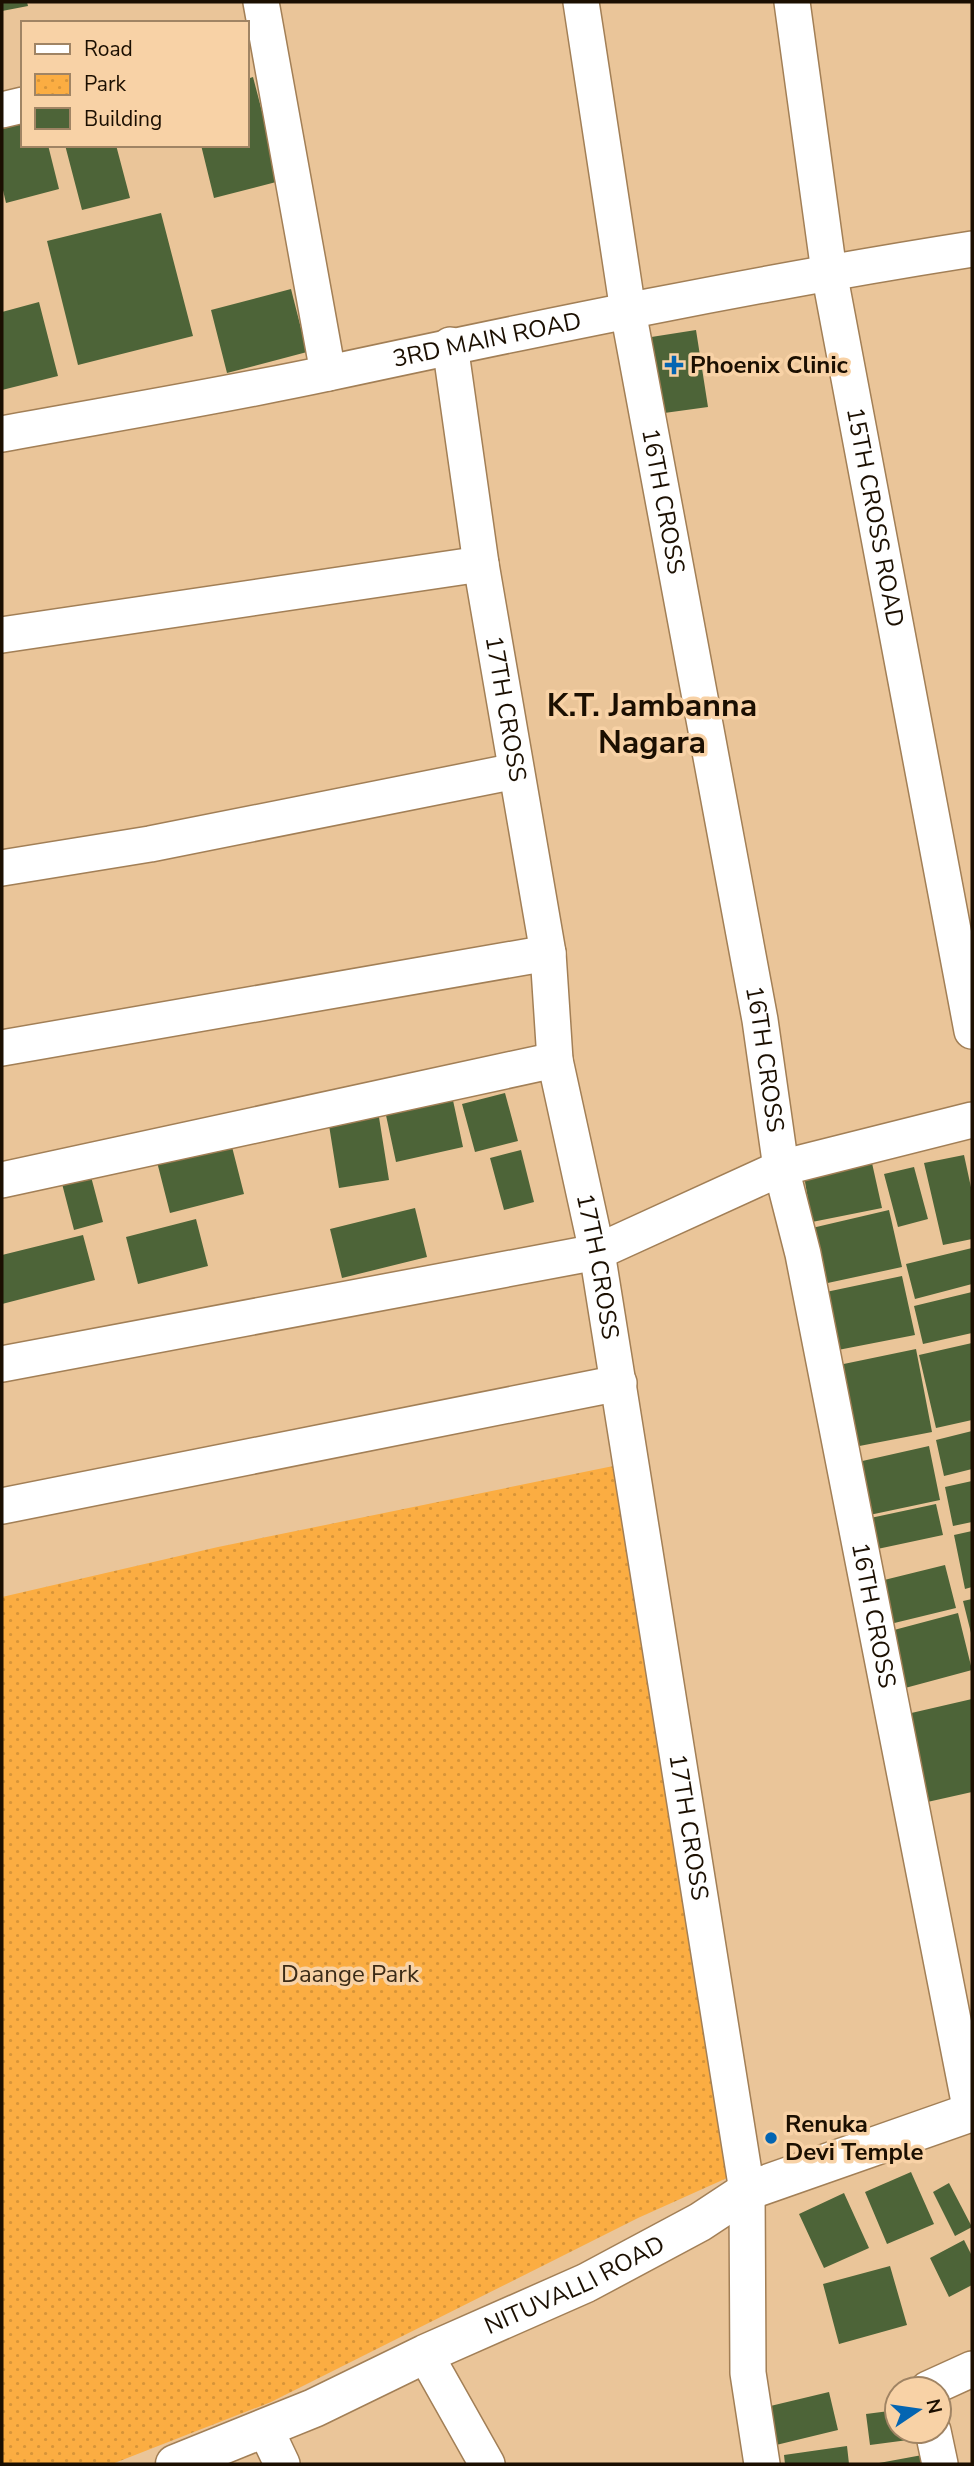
<svg xmlns="http://www.w3.org/2000/svg" width="974" height="2466" viewBox="0 0 974 2466" font-family="'Nunito Sans',sans-serif">
<defs>
<pattern id="park-dots" width="8" height="8" patternUnits="userSpaceOnUse" patternTransform="scale(1.75)"><rect width="8" height="8" fill="#fbad42"/><path d="M2 2h.1M6 6h.1" fill="none" stroke="#d79438" stroke-width="1.8" stroke-linecap="round"/></pattern>
</defs>
<rect width="100%" height="100%" fill="#eac599"/>
<!-- park -->
<path fill="url(#park-dots)" d="M628,1463L727,2178L638,2218L271,2402L112,2464H2V1597L218,1547Z"/>
<!-- building -->
<path fill="#4d6438" d="M2,2H27L28,6L2,11Z
M253,77L280,181L214,198L201,145H247V79Z
M23,117V145H48L59,189L6,203L2,186V123Z
M65,145H116L130,198L82,210Z
M161,213L193,336L78,365L47,241Z
M291,289L307,352L227,373L211,310Z
M39,302L58,376L2,390V312Z
M696,330L708,407L657,414L645,338Z
M451,1091L463,1147L396,1162L384,1106Z
M505,1093L518,1141L475,1152L462,1104Z
M378,1111L389,1180L339,1188L328,1119Z
M230,1139L244,1194L170,1213L156,1158Z
M521,1150L534,1202L504,1210L490,1158Z
M964,1155L972,1192V1239L943,1245L924,1163Z
M872,1163L882,1208L812,1222L804,1176Z
M914,1167L928,1219L898,1227L884,1174Z
M89,1169L103,1222L74,1230L60,1176Z
M415,1208L427,1257L342,1278L330,1229Z
M889,1210L902,1267L823,1284L812,1228Z
M196,1219L208,1266L138,1284L126,1237Z
M83,1235L95,1280L2,1304V1255Z
M972,1248V1284L915,1299L906,1264Z
M902,1276L915,1335L838,1350L826,1292Z
M972,1292V1333L923,1344L914,1306Z
M972,1343V1420L936,1428L919,1355Z
M916,1349L932,1432L849,1448L834,1366Z
M972,1431V1469L944,1476L936,1440Z
M929,1446L940,1500L860,1517L849,1464Z
M972,1481V1522L953,1526L945,1487Z
M936,1504L943,1535L868,1551L861,1520Z
M972,1531V1587L965,1589L954,1535Z
M945,1565L956,1608L882,1626L872,1583Z
M972,1599V1632L971,1633L963,1601Z
M958,1613L972,1670L894,1691L879,1634Z
M972,1699V1792L914,1805L894,1717Z
M911,2172L934,2224L887,2244L865,2192Z
M949,2183L972,2227L955,2236L933,2192Z
M844,2193L869,2248L824,2268L799,2214Z
M964,2240L972,2256V2285L949,2297L930,2258Z
M890,2266L907,2325L839,2344L823,2284Z
M829,2392L838,2430L772,2446L762,2408Z
M939,2404H942L946,2435L870,2445L866,2414L897,2410V2431H939Z
M847,2446L849,2464H785L784,2455Z
M944,2451L946,2464H879V2463Z"/>
<g fill="none" stroke-linecap="round" stroke-linejoin="round">
<!-- minor casing -->
<g stroke="#a27f56" stroke-width="38">
<g id="minor">
<path d="M261,2L328,373"/>
<path id="s1" d="M581,2L628,311L760,1020L781,1168L803,1254L971,2112"/>
<path id="s2" d="M792,2L829,272L972,1031"/>
<path d="M2,110L23,105"/>
<path id="s3" d="M450,345L481,564L548,953L555,1060L597,1252L747,2191L748,2373L762,2464"/>
<path id="s4" d="M2,434C111,414 221,396 329,373C543,327 756,283 972,249"/>
<path d="M2,635L481,564"/>
<path d="M2,868L150,844L516,771"/>
<path d="M2,1048L548,953"/>
<path d="M2,1180L555,1060"/>
<path d="M2,1364L597,1252L781,1168L972,1120"/>
<path d="M2,1506L619,1383"/>
<path d="M425,2354L487,2464"/>
<path d="M928,2389L972,2369"/>
<path d="M265,2428L282,2464"/>
<path d="M933,2431L940,2464"/>
</g>
</g>
<!-- tertiary casing -->
<g stroke="#a27f56" stroke-width="41">
<g id="tertiary">
<path id="s5" d="M175,2464L314,2408L425,2354L586,2283L700,2222L747,2191L972,2112"/>
</g>
</g>
<!-- minor -->
<use href="#minor" stroke="#fff" stroke-width="35"/>
<!-- tertiary -->
<use href="#tertiary" stroke="#fff" stroke-width="38"/>
</g>
<!-- markers -->
<g fill="#0465b2" stroke="#f8d2a6" stroke-width="2.5">
<path d="M670.5 354.5h7v7h7v7h-7v7h-7v-7h-7v-7h7z"/>
<circle cx="771" cy="2138" r="7"/>
</g>
<g text-anchor="middle" stroke-width="7" stroke-linejoin="round" paint-order="stroke">
<!-- street labels -->
<g font-size="24" fill="#1b0f01" stroke="#f8d2a6">
<text dy="8" stroke="none"><textPath href="#s4" startOffset="494">3RD MAIN ROAD</textPath></text>
<text dy="8" stroke="none"><textPath href="#s1" startOffset="506">16TH CROSS</textPath></text>
<text dy="8" stroke="none"><textPath href="#s2" startOffset="522">15TH CROSS ROAD</textPath></text>
<text dy="8" stroke="none"><textPath href="#s3" startOffset="368">17TH CROSS</textPath></text>
<text dy="8" stroke="none"><textPath href="#s1" startOffset="1073">16TH CROSS</textPath></text>
<text dy="8" stroke="none"><textPath href="#s3" startOffset="934">17TH CROSS</textPath></text>
<text dy="8" stroke="none"><textPath href="#s1" startOffset="1640">16TH CROSS</textPath></text>
<text dy="8" stroke="none"><textPath href="#s3" startOffset="1502">17TH CROSS</textPath></text>
<text dy="8" stroke="none"><textPath href="#s5" startOffset="438">NITUVALLI ROAD</textPath></text>
</g>
<!-- poi labels -->
<g font-size="24" font-weight="bold" fill="#1b0f01" stroke="#f8d2a6" text-anchor="start">
<text x="690" y="373">Phoenix Clinic</text>
<text x="785" y="2132">Renuka<tspan x="785" dy="28">Devi Temple</tspan></text>
</g>
<!-- park labels -->
<g font-size="24" fill="#3b2b17" stroke="#f8d2a6">
<text x="350" y="1982">Daange Park</text>
</g>
<!-- district labels -->
<g font-size="32" font-weight="bold" fill="#1b0f01" stroke="#f8d2a6">
<text x="652" y="716">K.T. Jambanna<tspan x="652" dy="37">Nagara</tspan></text>
</g>
</g>
<!-- border -->
<rect width="974" height="2466" fill="none" stroke="#1b0f01" stroke-width="7"/>
<!-- legend -->
<rect x="21" y="21" width="228" height="126" fill="#f8d2a6" stroke="#a08464" stroke-width="2"/>
<rect x="35" y="44" width="35" height="10" fill="#ffffff" stroke="#a08464" stroke-width="2"/>
<text x="84" y="56" font-size="21" fill="#1b0f01">Road</text>
<rect x="35" y="74" width="35" height="21" fill="url(#park-dots)" stroke="#a08464" stroke-width="2"/>
<text x="84" y="91" font-size="21" fill="#1b0f01">Park</text>
<rect x="35" y="108" width="35" height="21" fill="#4d6438" stroke="#a08464" stroke-width="2"/>
<text x="84" y="126" font-size="21" fill="#1b0f01">Building</text>
<!-- north arrow -->
<g transform="translate(918 2410) rotate(77)"><circle r="33" fill="#f8d2a6" stroke="#a08464" stroke-width="2"/>
<path d="M0-5L12 26L0 18L-12 26Z" fill="#0465b2"/>
<text y="-10" font-size="19" font-weight="bold" text-anchor="middle" fill="#1b0f01">N</text>
</g>
</svg>
